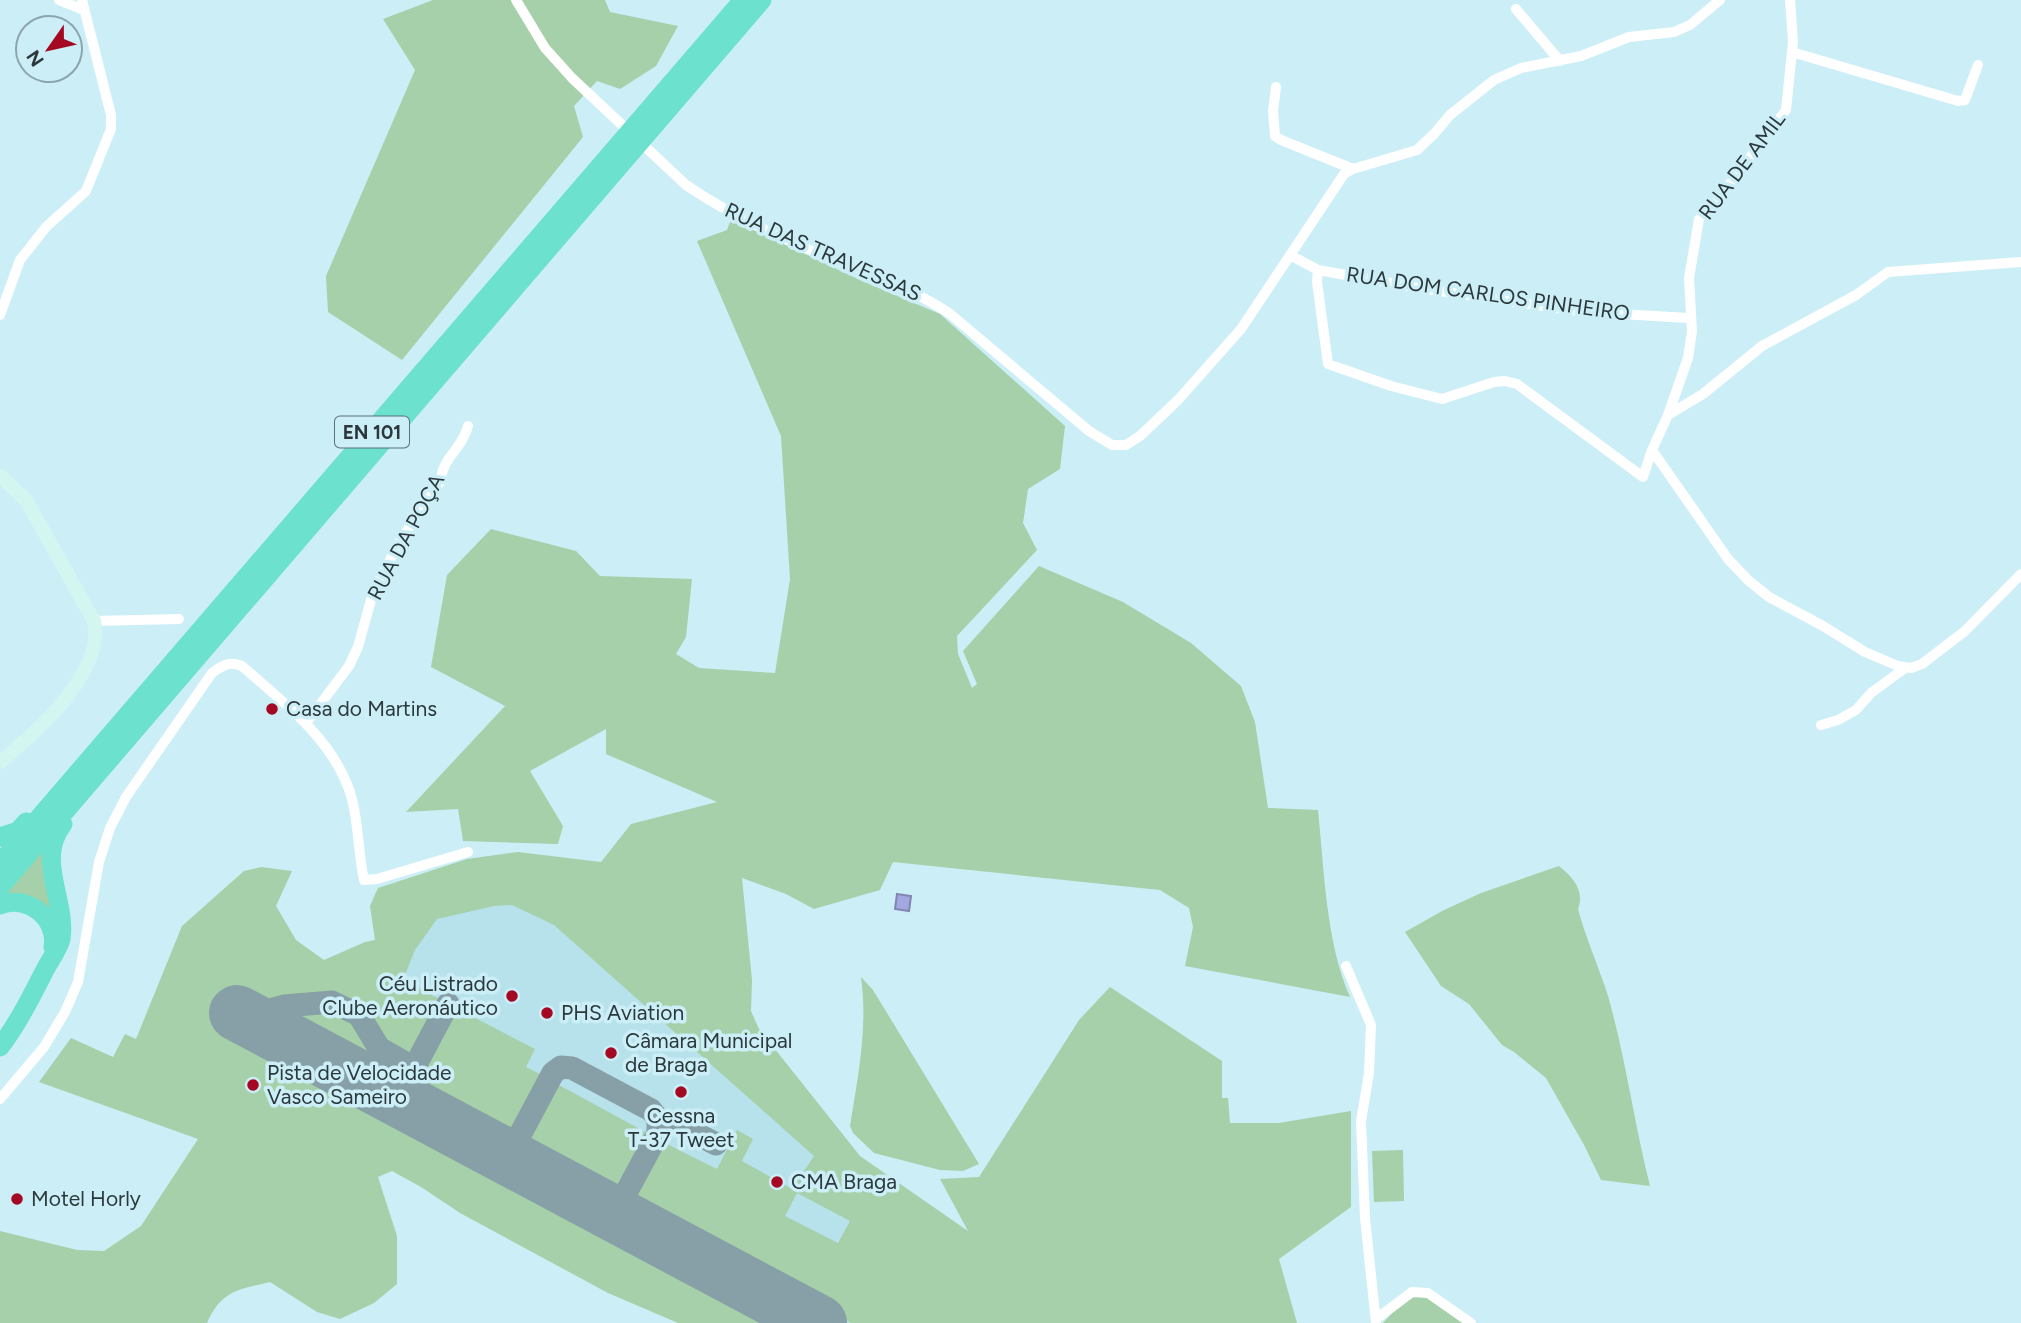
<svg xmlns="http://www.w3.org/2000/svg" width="2021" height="1323" viewBox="0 0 2021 1323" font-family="Figtree,sans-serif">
<rect width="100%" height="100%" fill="#cceef7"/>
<!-- built -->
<path fill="#b7e2ec" d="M508,883L781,1107L1083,1323H733L204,1039L190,985L296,965L401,958L372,902L376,892Z"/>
<!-- green -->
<path fill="#a5d0a9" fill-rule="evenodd" d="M433,0H605L610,12L678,26L656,66L620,89L597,81L574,106L583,137L402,360L328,312L326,276L415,70L383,19Z
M731,219L862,281L940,314L1065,426L1060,469L1028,489L1023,523L1037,550L957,636L958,654L972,688L977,684L963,651L1039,566L1123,602L1191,643L1241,686L1255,722L1268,808L1318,810C1324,868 1326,943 1350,997L1185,966L1193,927L1189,908L1160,890L893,862L880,890L814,909L786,894L742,878L752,980L751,1011L759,1029L860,1156L968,1231L940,1179L979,1177L1079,1020L1110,987L1222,1061V1098H1228L1230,1123H1279L1351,1111V1207L1279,1259L1297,1323H851L632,1206L629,1203L630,1197L661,1141L717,1169L737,1130L753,1139L742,1161L792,1189L814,1156L554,925L512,905L494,906L437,919L415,950L403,980L443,1001L412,1057L409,1058L384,1045L362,1010L333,997L266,1002L243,999L230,1025L792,1323H678L608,1293L460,1213L421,1187L392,1171L378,1177L397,1236V1284L374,1303L340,1319L317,1312L270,1282C238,1290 222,1290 207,1323H0V1231L77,1250L104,1251L141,1226L198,1139L39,1082L71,1038L113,1057L125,1034L136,1039L182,926L244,871L261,867L292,871L276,906L296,940L324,960L365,942L375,940L370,906L378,888L467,859L518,852L601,862L631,824L717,802L606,754V729L530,771L563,826L558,844L463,841L458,809L406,812L505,706L431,667L447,575L491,529L576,551L600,576L692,579L686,637L676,654L699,668L775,673L790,579L781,436L697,241L727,230ZM797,1193L850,1221L838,1243L785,1216Z
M51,840L58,918L0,899Z
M1559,866C1573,877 1585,891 1578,909C1586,939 1599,967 1608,996C1626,1059 1634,1123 1650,1186L1601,1180L1584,1145L1546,1078L1514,1052L1502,1045L1469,1004L1441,986L1405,932L1442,911L1481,893Z
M861,977L873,990L979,1164L963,1171L940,1170L874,1153L853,1133L850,1126C858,1076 868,1028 861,977Z
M452,1006L535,1049L526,1067L540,1074L542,1080L510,1138L506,1139L418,1092L415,1079Z
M332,1007L355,1019L376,1051L403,1068L405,1072L401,1079L395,1080L294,1026L289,1018L291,1013L296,1010Z
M555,1084L559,1085L647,1133L648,1137L616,1196H613L526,1150L523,1146Z
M1403,1150L1404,1201L1374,1202L1372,1151Z
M1425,1296L1466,1323H1383L1406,1298Z"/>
<!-- water -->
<path fill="#a4a8e1" stroke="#8086b0" stroke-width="2" d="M897,894L911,896L909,911L895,909Z"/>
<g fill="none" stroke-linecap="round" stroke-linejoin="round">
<!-- taxiway -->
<path stroke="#87a0a7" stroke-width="23" d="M245,1017L284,1006L332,1002L359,1015L379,1048L414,1068
M410,1105L403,1096L404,1087L448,1004
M518,1162L512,1153L514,1146L553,1073L561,1067L572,1068L651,1110L658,1119V1131
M625,1219L619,1212L620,1204L662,1126L666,1123L674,1122L716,1144"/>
<!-- runway -->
<path stroke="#87a0a7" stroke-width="56" d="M237,1013L819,1323"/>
<!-- street -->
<path stroke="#fff" stroke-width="10" d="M59,0L84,10
M516,0L545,48L572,78L686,185C720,208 759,228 796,244C847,266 902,282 949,313L1089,431L1112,445H1126L1140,436L1178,400L1241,329L1344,174L1353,169L1417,150L1434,134L1450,115L1494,80L1521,68L1581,56L1629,37L1674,32L1690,25L1720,0
M1516,9L1560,61
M1792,52L1958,101L1965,100L1978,65
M1276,87L1273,111L1275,136L1281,140L1353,169
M1290,255L1318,270L1418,288L1585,312L1689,318
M1318,270L1317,282L1328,364L1391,386L1442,399L1494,382L1505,381L1517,384L1643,477L1652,450L1668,415L1688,358L1692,331L1689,278L1699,219L1726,189L1786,110L1793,42L1790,0
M0,315L20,260L46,227L86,191L111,129V115L82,0
M1668,415L1703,394L1762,346L1856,295L1888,272L2021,262
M1652,450L1728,559L1749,581L1769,597L1823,626L1865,652L1898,666L1911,668L1922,664L1965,631L2021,574
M94,621L179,619
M306,723L349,666L358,647L374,589L402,538L441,481C441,459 463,448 468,426
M1821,725L1838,720L1856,710L1871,693L1905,668
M1346,966L1371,1025L1369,1073L1361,1121L1365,1218L1376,1323
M0,1099L44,1047L65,1012L78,982L99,862L110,828L126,797L212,673C223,665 229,661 242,666C285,704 336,741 352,799C359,826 358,853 364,880L377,879L468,852
M1376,1319L1412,1292L1428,1293L1471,1323"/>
<!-- secondary -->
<path stroke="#d3f6f0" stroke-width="14" d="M0,476L26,500L94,621C105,672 37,732 0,762"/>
<!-- highway -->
<path stroke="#6ce1cd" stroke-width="19" d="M0,837L18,831L26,822
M0,863L743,0
M0,887L762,0
M0,905C27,894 58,918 53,947
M0,1047C19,1022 32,995 46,968C51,959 59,948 61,939C67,901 35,859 63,824"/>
</g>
<!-- markers -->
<g fill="#a40823" stroke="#cceef7" stroke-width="2.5">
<circle cx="272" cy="709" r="7"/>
<circle cx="512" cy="996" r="7"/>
<circle cx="547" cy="1013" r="7"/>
<circle cx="611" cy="1053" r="7"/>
<circle cx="253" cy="1085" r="7"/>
<circle cx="681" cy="1092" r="7"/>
<circle cx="777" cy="1182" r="7"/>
<circle cx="17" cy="1199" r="7"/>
</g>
<g text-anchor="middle" stroke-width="7" stroke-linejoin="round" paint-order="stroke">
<!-- shield labels -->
<rect fill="#cceef7" stroke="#5b6f74" stroke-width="2" x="335" y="416.5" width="74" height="31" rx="5"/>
<g font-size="19" font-weight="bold" fill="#2b383c">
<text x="372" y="439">EN 101</text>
</g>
<!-- street labels -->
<g font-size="21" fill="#2b383c" stroke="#cceef7">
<text transform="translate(1742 166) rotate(-53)" y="7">RUA DE AMIL</text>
<text transform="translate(823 252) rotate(24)" y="7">RUA DAS TRAVESSAS</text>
<text transform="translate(1488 294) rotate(8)" y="7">RUA DOM CARLOS PINHEIRO</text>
<text transform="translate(406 537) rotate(-62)" y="7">RUA DA POÇA</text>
</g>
<!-- poi labels -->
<g font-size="21" fill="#2b383c" stroke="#cceef7" text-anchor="start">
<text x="286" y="716">Casa do Martins</text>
<text x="498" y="991" text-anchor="end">Céu Listrado<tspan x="498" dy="24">Clube Aeronáutico</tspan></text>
<text x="561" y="1020">PHS Aviation</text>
<text x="625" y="1048">Câmara Municipal<tspan x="625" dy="24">de Braga</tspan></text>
<text x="267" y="1080">Pista de Velocidade<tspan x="267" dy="24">Vasco Sameiro</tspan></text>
<text x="681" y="1123" text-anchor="middle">Cessna<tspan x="681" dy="24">T-37 Tweet</tspan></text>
<text x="791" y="1189">CMA Braga</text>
<text x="31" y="1206">Motel Horly</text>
</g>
</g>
<!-- north arrow -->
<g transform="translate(49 49) rotate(236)"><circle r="33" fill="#cceef7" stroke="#8ca5ac" stroke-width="2"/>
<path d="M0-5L12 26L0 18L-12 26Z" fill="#a40823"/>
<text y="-10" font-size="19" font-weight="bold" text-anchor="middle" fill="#2b383c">N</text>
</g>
</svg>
